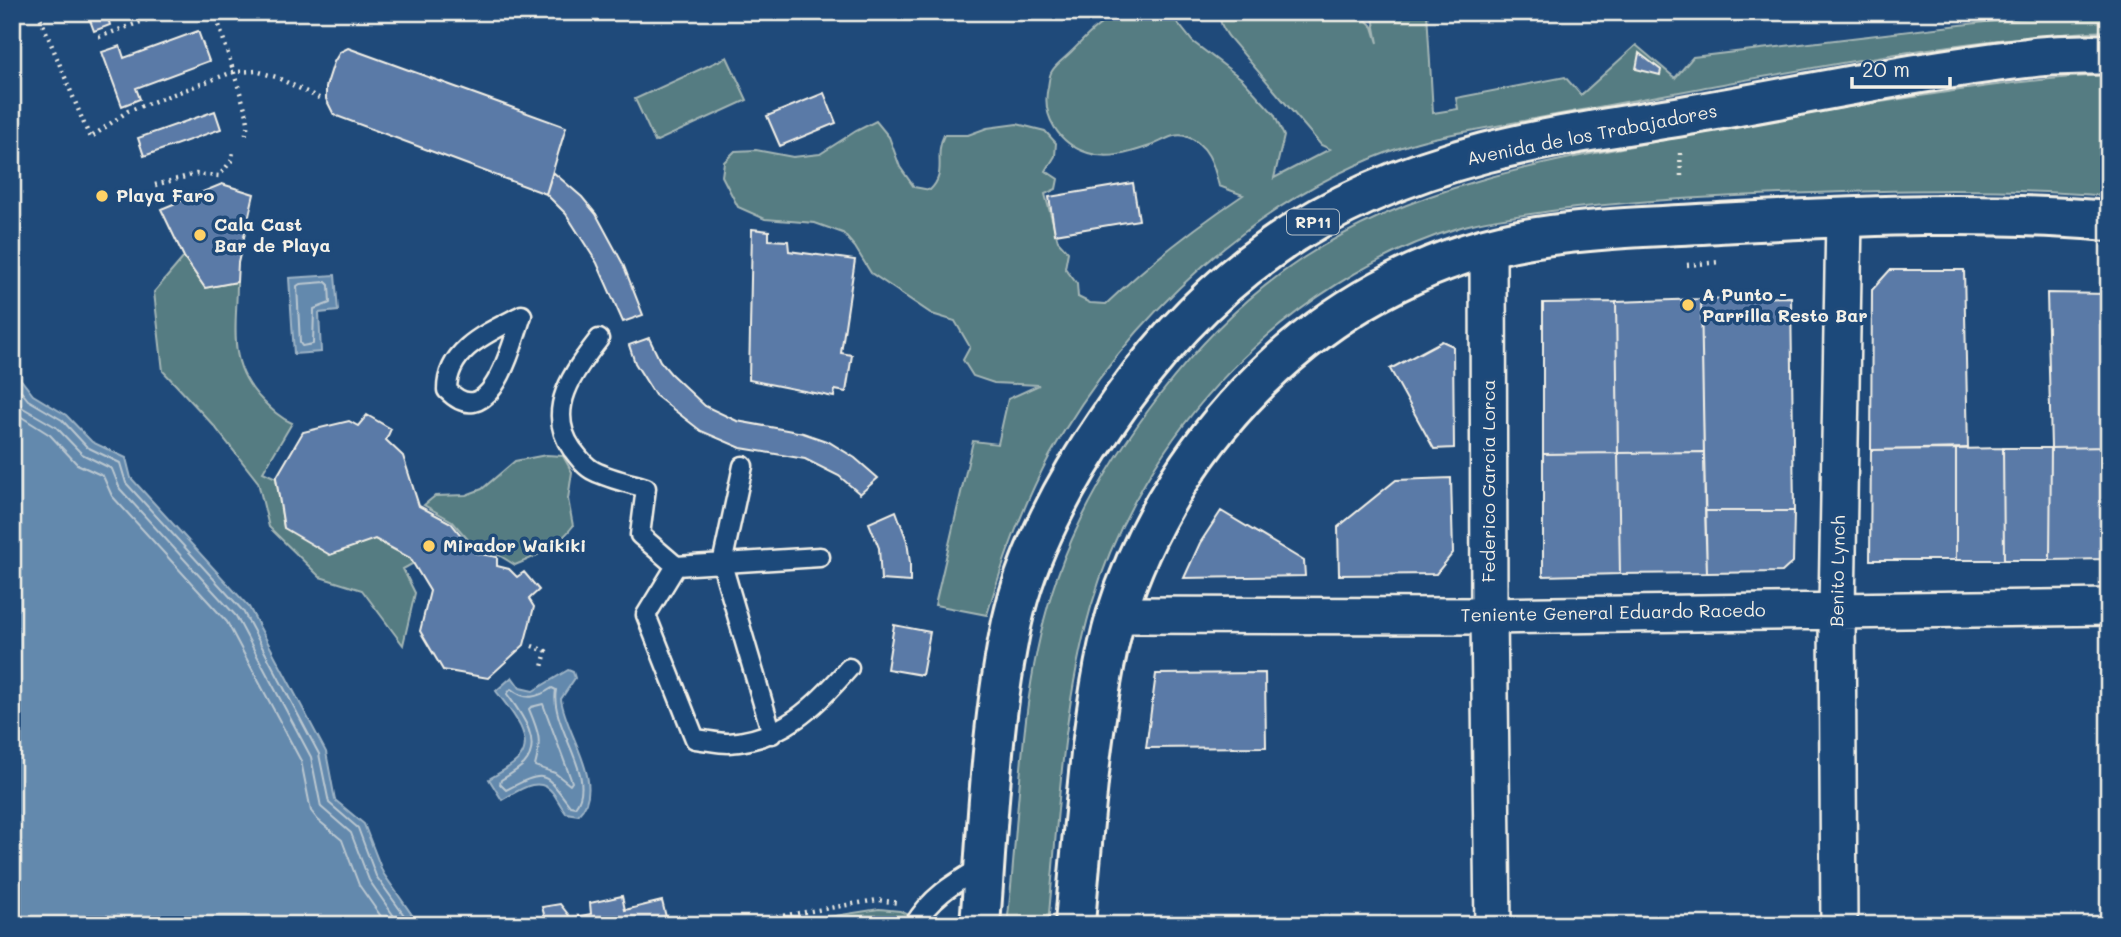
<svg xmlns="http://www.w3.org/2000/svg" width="2121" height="937" viewBox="0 0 2121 937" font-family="Mali,sans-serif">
<rect width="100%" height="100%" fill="#1f4a7a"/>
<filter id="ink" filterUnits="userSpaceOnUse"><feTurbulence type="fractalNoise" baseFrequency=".0143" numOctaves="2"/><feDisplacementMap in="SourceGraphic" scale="14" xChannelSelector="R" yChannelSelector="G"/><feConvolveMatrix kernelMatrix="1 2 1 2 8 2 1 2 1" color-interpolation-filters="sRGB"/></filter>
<g filter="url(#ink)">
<!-- green -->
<path fill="#547b82" stroke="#a4b6b5" stroke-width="2" d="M1120,12H1169L1193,42L1242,79L1274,114L1284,136L1274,178L1330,149L1321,145L1228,36C1223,28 1217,21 1223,12H1358L1373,27L1378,43L1372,12H1427L1433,113L1458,109L1456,98L1565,77L1581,95L1636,45L1675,78L1693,57L2045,15L2109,12V31C1971,37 1836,64 1701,88C1638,100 1575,111 1512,123C1479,130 1444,134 1411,144C1259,193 1127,318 1050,455C1023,505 1003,560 987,615L935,605L973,441L998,444L1008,399L1039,385L994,383L973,376L963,360L970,347L955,321L932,314L871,273L855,247L843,233L815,223L765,219L738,207L722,176L724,162L735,151L756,150L793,157L820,154L856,131L876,121L889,137L900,167L914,187L930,190C948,172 933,157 944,135H968L987,128L1017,124L1045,131L1056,143L1055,156L1046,171L1058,179L1056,189L1045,194L1058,241L1068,252L1065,268L1077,284L1078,297L1090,303L1106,304C1149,263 1194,228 1243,195L1219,186C1214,165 1208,143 1185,136C1174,132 1160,143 1150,146C1129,153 1109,160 1088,153C1059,144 1041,116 1048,87C1049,82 1049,75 1052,71C1056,64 1065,58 1071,52C1089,34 1097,24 1120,12Z
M727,57L747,100L655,142L635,99Z
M2109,75V196C1997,187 1891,190 1780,194C1703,197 1627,201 1551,211C1521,216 1490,218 1461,227C1286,281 1142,432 1091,607C1062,709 1058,819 1048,925H1007C1021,809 1018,689 1057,577C1080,511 1117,451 1159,396C1199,344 1247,295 1303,258C1429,175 1583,156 1728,128C1797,115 1865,104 1934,94C1992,85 2050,77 2109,75Z
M184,257L205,288L237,282C237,328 226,363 262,400C271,409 280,418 292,423L263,472L276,478L284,528L375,539L410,558L414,563L403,569L415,593L403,645L362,590L320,577L269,527L258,482L215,427L163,371L154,292Z
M546,455L563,456L572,472L568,499L573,526C558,546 538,556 515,565L497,554L477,550L452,521L424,505L435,496L466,495L482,489L515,461Z
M879,909L900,911L909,915L904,925H778Z"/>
<!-- water -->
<path fill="#6389ad" stroke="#9db3c5" stroke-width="2" d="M335,275L338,311L319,313L321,352L294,354L289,278Z
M12,368L33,395L66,415L92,442L126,458L131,478L249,607L326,752L335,800L364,824L383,873L419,925H12Z
M568,670L573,672L575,678L561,699C565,733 608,786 578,815L566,813C561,807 558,800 553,793C539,774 518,791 502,800L489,779C499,773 514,766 521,756C535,736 507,706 496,691L512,677L520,688L533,691Z"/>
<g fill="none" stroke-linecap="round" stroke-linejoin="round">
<!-- shore -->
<path stroke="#bac7d0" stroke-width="2" d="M326,282L329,285L330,303L314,309L313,344L302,346L300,343L297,286L300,284Z
M12,380L28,400L62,420L87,447L120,463L126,483L243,611L319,754L329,803L358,828L376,876L411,925
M12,394L23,408L56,427L82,454L112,469L120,489L236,616L311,757L321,807L351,833L369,880L400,925
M12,411L50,435L77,464L103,476L112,496L227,622L301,761L311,811L318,820L342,840L359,885L387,925
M511,689C526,701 537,698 552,688L556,690C549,726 599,777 575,807L570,806C544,772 547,769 506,790L500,784L501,780C509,775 518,770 524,764C544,742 520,712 507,694Z
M543,704L572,782L570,785L555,773L535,766C542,740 539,733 529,709L531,707Z"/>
</g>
<!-- building -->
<path fill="#5a7aa7" stroke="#f4f1e8" stroke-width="2" d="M87,12H112L107,14L110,25L94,31Z
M198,31L209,61L136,88L140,99L122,106L102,52L120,46L124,58Z
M348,48L566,127L546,194L334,115L326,99V87L334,62L340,52Z
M1639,53L1661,70L1660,75L1636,69Z
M824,93L836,123L780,146L767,116Z
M215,111L221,129L144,156L138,138Z
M553,172L582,197L596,214L623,264L643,315L623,322L597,263L566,214L546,194Z
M1133,183L1139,220L1055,234L1049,197Z
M222,184L254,194L238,263L237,282L205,288L184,257L161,209Z
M752,229L769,231V240L788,241L789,251L855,260L841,353L852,355L846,392L835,390L834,397L749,380Z
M1890,270H1964L1968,448L1871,450L1872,290Z
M2047,293L2109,294V447L2051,448Z
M1791,297L1794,511H1705L1701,299Z
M1701,299L1704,452L1618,453L1616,302Z
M1616,302L1618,453L1543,454V303Z
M649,338L660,361L671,374L705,406L737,421L803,433L829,442L855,458L878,478L860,494L839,476L805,459L741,448L701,431L655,395L635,363L629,345Z
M1442,341L1453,346L1454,448L1434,449L1390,369Z
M367,415L391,429L386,440L403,456L419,506L451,523L475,553L497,557V566L509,569L517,577L524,572L539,590L529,599L534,607L524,645L488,678L443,670L420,631L430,591L410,558L375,539L330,555L284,528L276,478L303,432L349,421L358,426Z
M2109,447V559L2050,560L2051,448Z
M2003,448L2004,560H1956V449Z
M2003,448H2051L2050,560H2004Z
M1956,449V560H1870L1871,450Z
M1704,452L1707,573L1620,574L1618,453Z
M1618,453L1620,574L1543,576V454Z
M1451,478L1453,553L1436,574L1339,575L1338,527L1396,480Z
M896,511L907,541L910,563V582L881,580L879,548L869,523Z
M1221,511L1304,561L1305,576L1184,578L1200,543Z
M1705,511H1794L1793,562L1782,572L1707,573Z
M894,625L930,632L922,675L887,669Z
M1265,673L1266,747L1146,748L1156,674Z
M622,896L625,910L662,901L668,925H547L542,907L560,904L571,918L591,914L590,903Z
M1130,921H1363V925H1130Z"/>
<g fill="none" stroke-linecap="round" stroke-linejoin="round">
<!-- lane casing -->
<g stroke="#f4f1e8" stroke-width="23">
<path id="lane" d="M522,315C512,344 491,435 447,390C447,348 490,332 522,315Z
M599,339C575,370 544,409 572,449C578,457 585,467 594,471C610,479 629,483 646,488L640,535L676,566L820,557
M743,466L722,564L772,734
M676,566L646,615L695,739C706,740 718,743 728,743C782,740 816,706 849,668
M914,925C932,895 955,883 985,865"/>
</g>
<!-- street casing -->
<g stroke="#f4f1e8" stroke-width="40">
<path id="street" d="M1488,248L1489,616L1493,925
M1117,615L1489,616L2109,607
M1839,925L1837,609L1844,217"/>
</g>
<!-- primary casing -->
<g stroke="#f4f1e8" stroke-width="44">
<path id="primary" d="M980,925C988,824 991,721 1012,622C1027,553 1066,481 1106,423C1202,279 1316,197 1484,153C1553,135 1624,126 1694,114C1805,95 1915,71 2027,58C2054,54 2082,55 2109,54
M1075,925C1079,868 1085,811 1091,754C1097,708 1103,661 1116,616C1174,427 1339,267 1537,237C1603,227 1671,226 1737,222C1861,216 1985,210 2109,221"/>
</g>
<!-- path -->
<path stroke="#f4f1e8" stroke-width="4.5" stroke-dasharray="2 5" stroke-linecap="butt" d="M38,12L90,138L128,111L233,72L256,71L276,77L319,98
M215,12L247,115L248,123L245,137
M99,37L168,12
M1680,153L1681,176
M155,185L196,174L219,176L232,160L233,150
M1687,265L1721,262
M532,646L546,651L542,667
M728,925L877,900L900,903"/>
<!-- lane -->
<use href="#lane" stroke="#1f4a7a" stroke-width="18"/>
<!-- street -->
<use href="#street" stroke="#1f4a7a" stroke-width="35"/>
<!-- primary -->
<use href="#primary" stroke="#1f4a7a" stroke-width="38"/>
</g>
</g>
<!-- markers -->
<g fill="#ffd166" stroke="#1f4a7a" stroke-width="2.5">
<circle cx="102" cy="196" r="7"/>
<circle cx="200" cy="235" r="7"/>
<circle cx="1688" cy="305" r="7"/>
<circle cx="429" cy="546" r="7"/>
</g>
<g text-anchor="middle" stroke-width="7" stroke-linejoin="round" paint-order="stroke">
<!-- shield labels -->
<rect fill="#1f4a7a" stroke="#b4bfc7" stroke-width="2" x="1287" y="209.5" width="52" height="25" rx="5"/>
<g font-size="16" font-weight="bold" fill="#f4f1e8">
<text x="1313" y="228">RP11</text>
</g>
<!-- street labels -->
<g font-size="18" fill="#f4f1e8" stroke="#1f4a7a">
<text transform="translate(1592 135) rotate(-11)" y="6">Avenida de los Trabajadores</text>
<text transform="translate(1489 481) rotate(-90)" y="6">Federico García Lorca</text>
<text transform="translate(1838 571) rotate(-89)" y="6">Benito Lynch</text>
<text transform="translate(1613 613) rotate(-1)" y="6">Teniente General Eduardo Racedo</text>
</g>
<!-- poi labels -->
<g font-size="18" font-weight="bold" fill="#f4f1e8" stroke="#1f4a7a" text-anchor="start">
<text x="116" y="202">Playa Faro</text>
<text x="214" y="231">Cala Cast<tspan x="214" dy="21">Bar de Playa</tspan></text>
<text x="1702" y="301">A Punto -<tspan x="1702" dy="21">Parrilla Resto Bar</tspan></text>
<text x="443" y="552">Mirador Waikiki</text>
</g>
</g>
<!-- margin -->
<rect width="2121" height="937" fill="none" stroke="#1f4a7a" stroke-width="42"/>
<rect x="21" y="21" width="2079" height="895" fill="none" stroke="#f4f1e8" stroke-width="2.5" filter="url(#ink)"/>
<!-- scale -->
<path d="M1852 77v10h98v-10" fill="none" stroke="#f4f1e8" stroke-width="3.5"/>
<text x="1862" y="77" font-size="21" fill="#f4f1e8" stroke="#1f4a7a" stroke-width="5" paint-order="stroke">20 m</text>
</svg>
